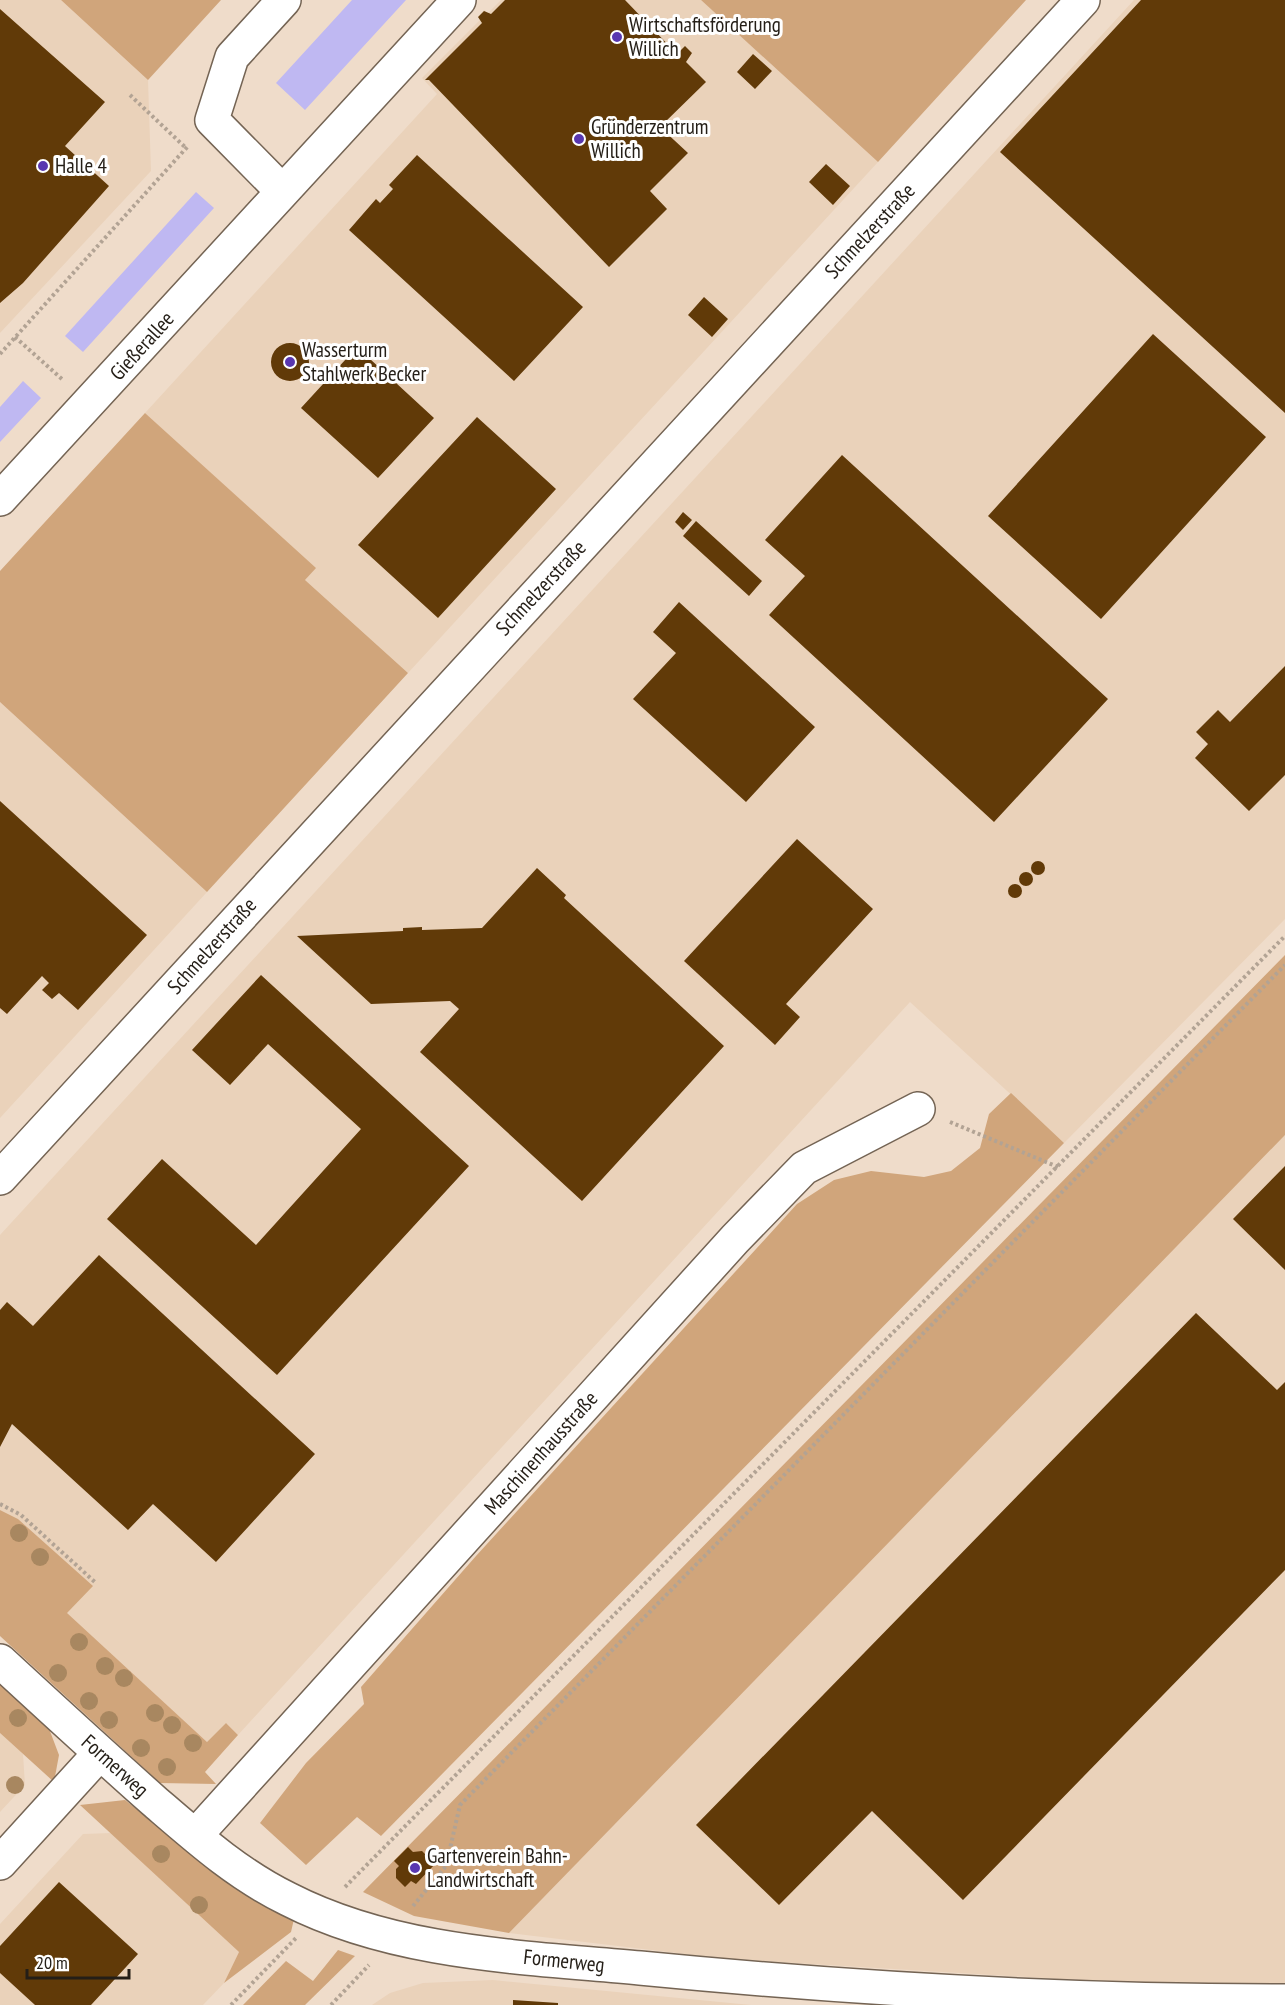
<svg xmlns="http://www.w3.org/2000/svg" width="1285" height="2005" viewBox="0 0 1285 2005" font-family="'PT Sans Narrow',sans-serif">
<rect width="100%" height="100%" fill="#efdcca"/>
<!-- built -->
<path fill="#ead2ba" d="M0,0H61L148,80L151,171L0,333Z
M501,0H701L878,162L408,673L305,580L315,568L145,413L437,94L422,78L480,20L478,17L484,10L488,13Z
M1134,0H1285V919L1064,1143L910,1002L238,1735L226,1723L207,1742L66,1613L92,1586L18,1519L0,1510V1235Z
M0,702L207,892L0,1118Z
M1285,1135V1985L1094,1981L727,1959L509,1933Z
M0,1733L23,1754L25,1785L0,1812Z
M111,1833L239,1952L224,1983L203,2005H0V1924L83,1834Z
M493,1980L751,2005H372L390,1993L423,1983Z"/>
<!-- green -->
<path fill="#d0a57b" d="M61,0H221L148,80Z
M701,0H1026L878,162Z
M145,413L316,568L305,580L408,673L207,892L0,702V571Z
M1285,955V1135L509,1933L414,1916L363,1892Z
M1011,1093L1064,1143L381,1836L357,1817L306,1865L260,1823L306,1763L364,1704L361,1687L476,1556L797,1204L834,1180L871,1171L924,1177L951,1171L980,1148L989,1114Z
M0,1510L18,1519L93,1586L67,1613L207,1742L226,1723L238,1735L205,1772L216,1784L160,1783L0,1636Z
M0,1682L48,1726L59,1755L54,1782L0,1733Z
M125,1800L227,1880L294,1919L291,1932L224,1983L239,1952L80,1805Z
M338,1950L355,1956L305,2005H243L286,1961L313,1981Z"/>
<!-- water -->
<path fill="#bfb8f2" d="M352,0H406L305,110L276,83Z
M196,192L214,208L83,352L65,336Z
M23,381L41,398L0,442V407Z"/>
<!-- building -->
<path fill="#613a08" d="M505,0H625L677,54L685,46L692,53L686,62L706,82L660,127L688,153L650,191L667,209L609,267L429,80H425L482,23L478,17L484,11L491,14Z
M1141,0H1285V413L1000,152Z
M0,9L105,102L65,146L109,186L23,283L0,303Z
M753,54L772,71L755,89L737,72Z
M417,155L583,307L514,381L349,230L376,199L380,203L393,189L389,185Z
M826,164L850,186L833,205L809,182Z
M704,297L728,319L712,337L688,315Z
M1153,334L1266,437L1101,619L988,516Z
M271 362a19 19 0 1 1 38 0a19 19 0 1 1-38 0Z
M357,347L434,418L378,478L301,408Z
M477,417L556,489L438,618L358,545Z
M842,455L1108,699L994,822L769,615L805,576L765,540Z
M683,512L692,520L683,530L675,522Z
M696,521L762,581L749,596L683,536Z
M679,602L815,727L746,802L633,699L676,653L653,632Z
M1285,666V775L1249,811L1195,758L1208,744L1196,732L1218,710L1230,722Z
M0,801L147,935L78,1010L59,993L52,999L42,990L49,983L42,976L7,1014L0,1008Z
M797,839L873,909L786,1004L800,1017L775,1045L684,961Z
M1031 868a7 7 0 1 1 14 0a7 7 0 1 1-14 0Z
M537,868L566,895L564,898L724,1046L582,1201L420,1052L459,1009L450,1001L371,1004L297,936L403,931V928L422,927V930L482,928Z
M1019 879a7 7 0 1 1 14 0a7 7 0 1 1-14 0Z
M1008 891a7 7 0 1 1 14 0a7 7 0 1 1-14 0Z
M261,975L469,1166L277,1375L107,1219L162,1159L256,1245L361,1129L268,1044L230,1085L192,1050Z
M1285,1166V1270L1233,1219Z
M99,1255L315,1454L216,1562L153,1504L128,1530L12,1424L0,1447V1310L7,1302L33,1326Z
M1196,1313L1277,1390L1285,1382V1570L963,1900L872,1811L779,1905L696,1825Z
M408,1847L413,1852L422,1851L435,1864L416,1884L411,1881L405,1887L396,1878V1869L399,1866L394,1861Z
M59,1882L138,1954L91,2005H35L0,1973V1946Z
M513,2000L558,2003V2005H513Z"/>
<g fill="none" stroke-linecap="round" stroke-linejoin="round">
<!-- street casing -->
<g stroke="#746454" stroke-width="36">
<path id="street" d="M282,191L212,120L232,57L284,0
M0,499L459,0
M0,1178L1083,0
M0,1661C51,1708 102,1755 154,1801C197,1838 237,1874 288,1899C395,1954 523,1957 640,1968C855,1989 1070,2001 1285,2001
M195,1836L735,1239L804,1168L918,1109
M0,1863L100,1753"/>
</g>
<!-- path -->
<path stroke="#b2a394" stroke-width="4" stroke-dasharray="3 3" stroke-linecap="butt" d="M130,95L186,148
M15,337L64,381
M0,354L189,145
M950,1122L1058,1167
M0,1504L21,1515L96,1583
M345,1887L1285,936
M413,1906L446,1866L460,1805L1285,965
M231,2005L296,1938
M331,2005L369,1965"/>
<!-- street -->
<use href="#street" stroke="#fff" stroke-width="33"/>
</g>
<!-- trees -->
<g fill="#a88760">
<circle cx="19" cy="1533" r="9"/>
<circle cx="40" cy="1557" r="9"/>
<circle cx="79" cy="1642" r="9"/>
<circle cx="105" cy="1666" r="9"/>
<circle cx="58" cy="1673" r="9"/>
<circle cx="124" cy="1678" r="9"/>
<circle cx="89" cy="1701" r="9"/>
<circle cx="155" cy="1713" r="9"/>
<circle cx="18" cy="1718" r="9"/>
<circle cx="109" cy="1720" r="9"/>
<circle cx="172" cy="1725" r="9"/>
<circle cx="193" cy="1743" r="9"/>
<circle cx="141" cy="1748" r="9"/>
<circle cx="167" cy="1767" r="9"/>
<circle cx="15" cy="1785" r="9"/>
<circle cx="161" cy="1854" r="9"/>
<circle cx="199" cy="1905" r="9"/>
</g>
<!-- markers -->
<g fill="#5937b0" stroke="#fff" stroke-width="2">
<circle cx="617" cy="37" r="6"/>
<circle cx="579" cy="139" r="6"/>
<circle cx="43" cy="166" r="6"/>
<circle cx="290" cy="362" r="6"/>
<circle cx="415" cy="1868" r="6"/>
</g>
<g text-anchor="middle" stroke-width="6" stroke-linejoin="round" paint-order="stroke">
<!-- poi labels -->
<g font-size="21" fill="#241e17" stroke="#fff" text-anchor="start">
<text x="629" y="32">Wirtschaftsförderung<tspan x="629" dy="24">Willich</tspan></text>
<text x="591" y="134">Gründerzentrum<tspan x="591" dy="24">Willich</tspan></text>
<text x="55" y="173">Halle 4</text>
<text x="302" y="357">Wasserturm<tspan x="302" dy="24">Stahlwerk Becker</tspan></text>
<text x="427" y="1863">Gartenverein Bahn-<tspan x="427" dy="24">Landwirtschaft</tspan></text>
</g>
<!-- street labels -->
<g font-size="21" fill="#241e17" stroke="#fff">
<text transform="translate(870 231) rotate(-47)" y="7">Schmelzerstraße</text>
<text transform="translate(142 346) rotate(-48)" y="7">Gießerallee</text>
<text transform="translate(541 588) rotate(-47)" y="7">Schmelzerstraße</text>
<text transform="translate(212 946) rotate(-48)" y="7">Schmelzerstraße</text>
<text transform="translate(541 1453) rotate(-48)" y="7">Maschinenhausstraße</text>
<text transform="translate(115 1766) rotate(42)" y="7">Formerweg</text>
<text transform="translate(564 1961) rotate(6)" y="7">Formerweg</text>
</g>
</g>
<!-- scale -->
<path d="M27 1969v9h102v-9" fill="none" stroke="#241e17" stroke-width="3"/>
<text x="36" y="1969" font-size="18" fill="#241e17" stroke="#ffffff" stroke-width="4.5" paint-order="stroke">20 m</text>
</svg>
